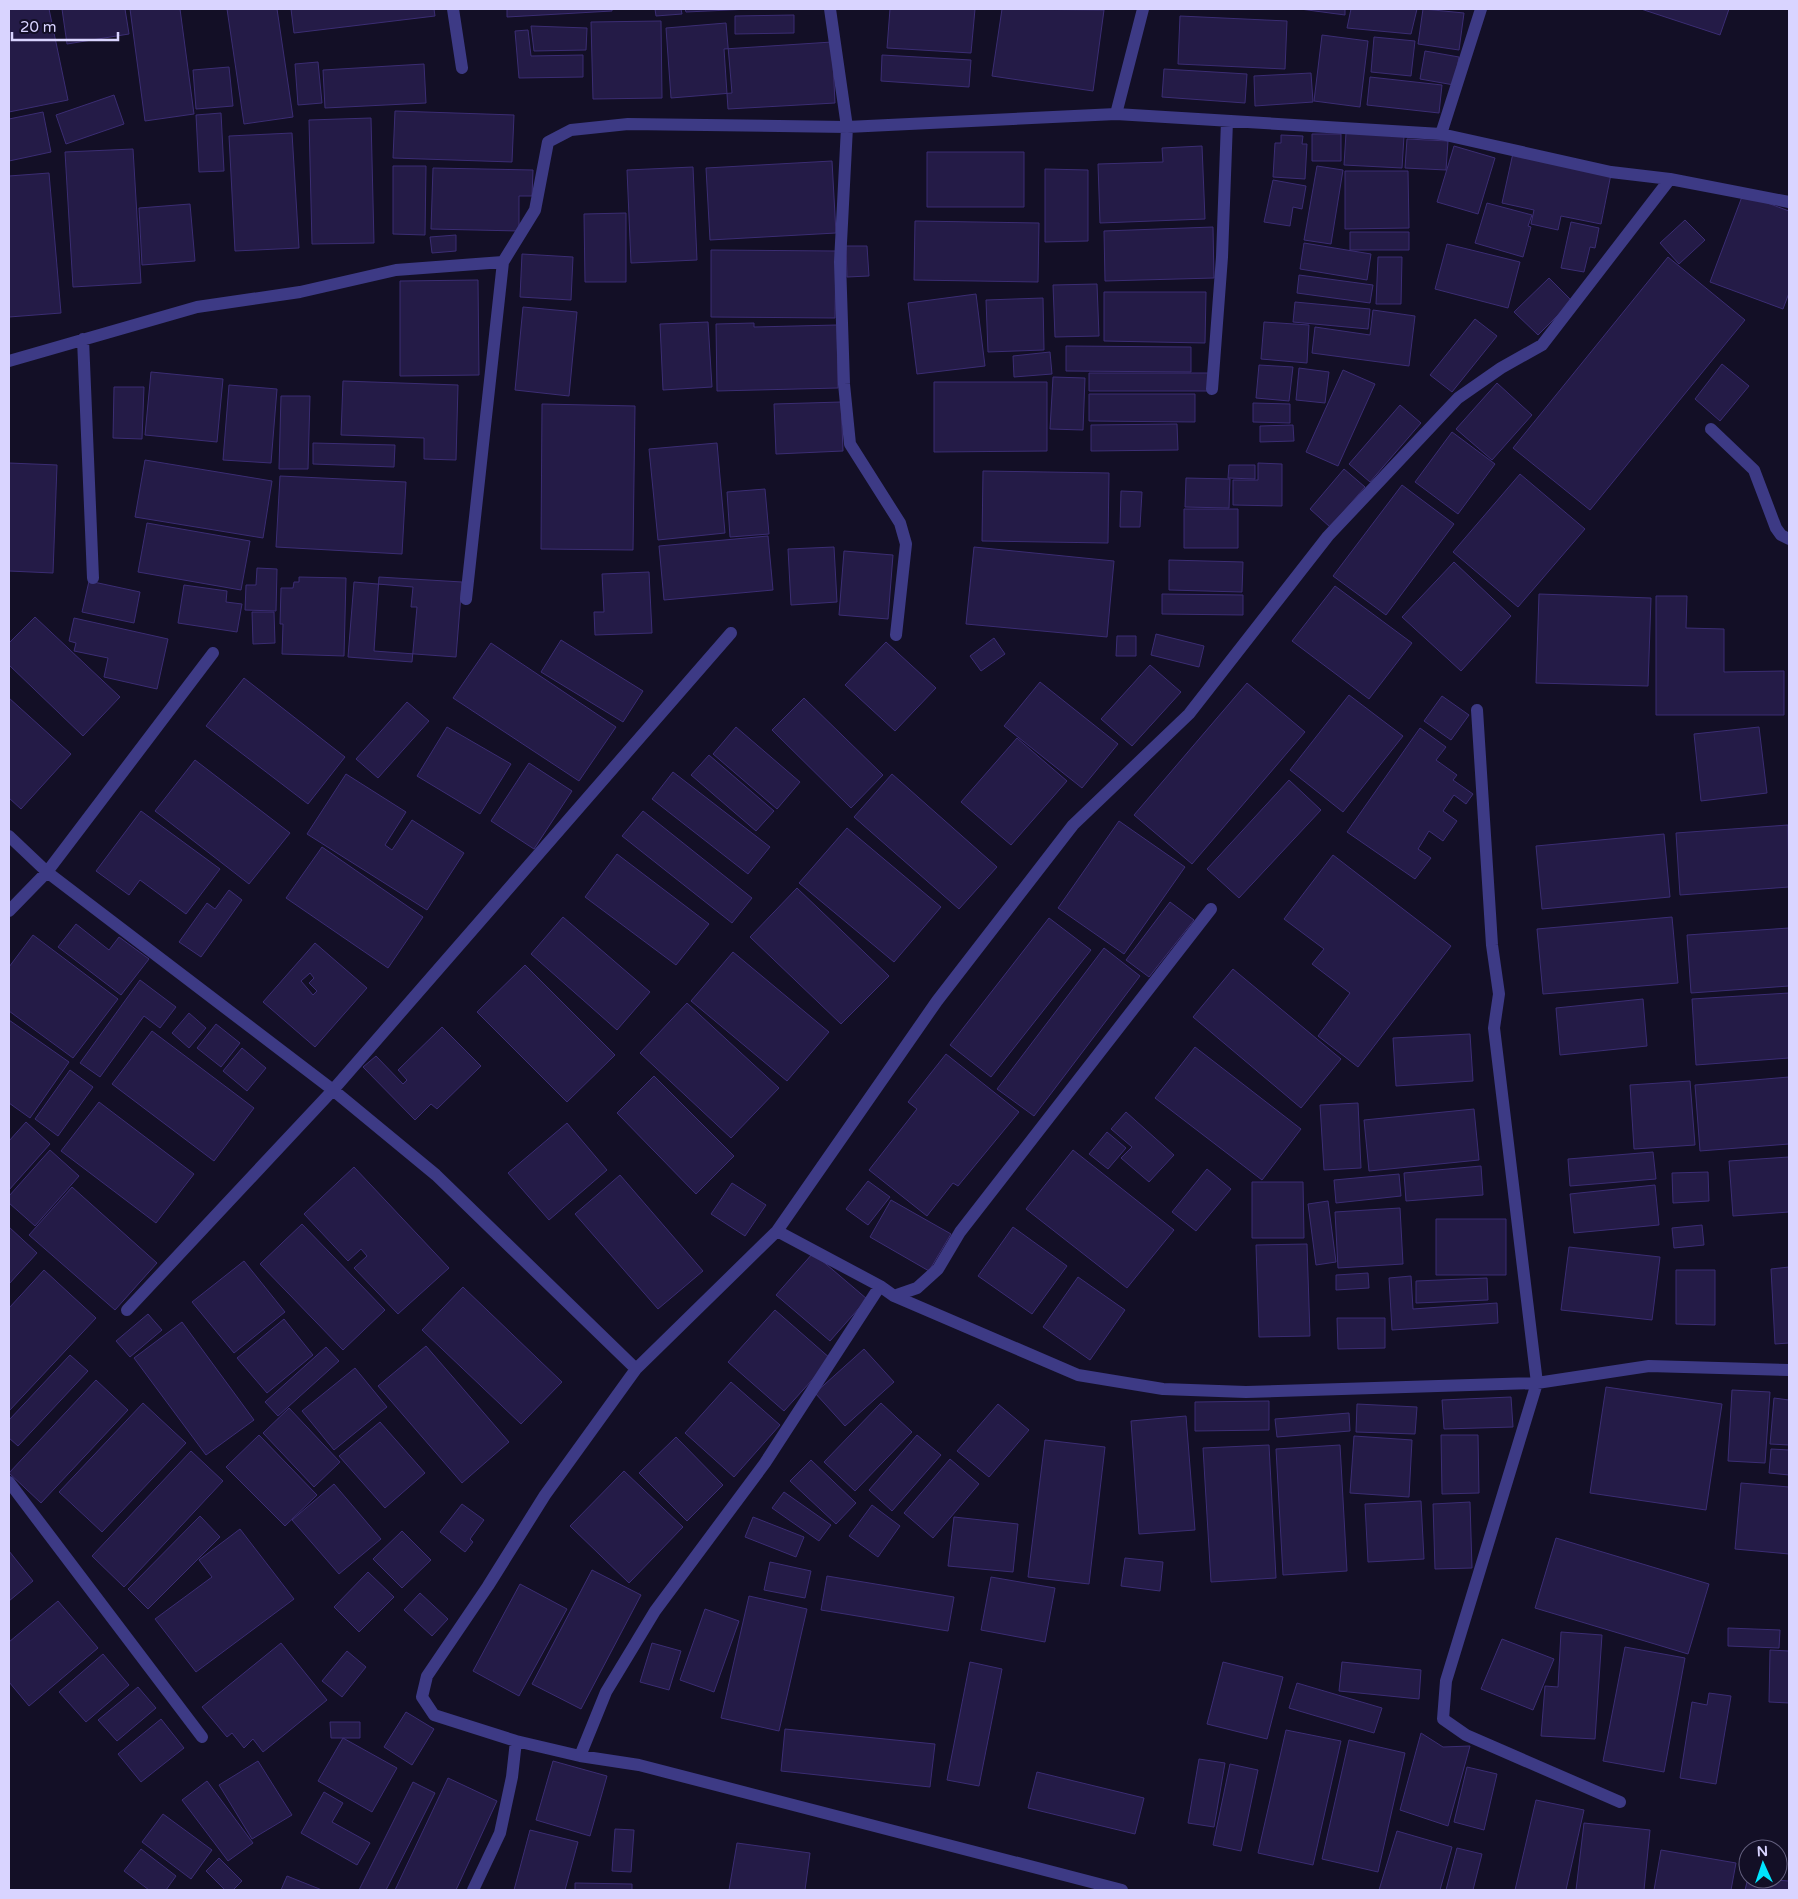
<svg xmlns="http://www.w3.org/2000/svg" width="1798" height="1899" viewBox="0 0 1798 1899" font-family="'Varela Round',sans-serif">
<rect width="100%" height="100%" fill="#130f26"/>
<!-- building -->
<path fill="#241b47" stroke="#3b2d73" fill-rule="evenodd" d="M9,9H49L68,100L9,112Z
M62,9H125L129,34L67,44Z
M130,9H180L194,114L145,121Z
M227,9H277L293,117L244,124Z
M291,9H434L435,16L294,33Z
M507,9H612V11L507,17Z
M655,9H681L682,14L656,16Z
M685,9H751L686,12Z
M890,9H975L971,53L887,48Z
M1002,9L1104,10L1093,91L992,76Z
M1300,9H1345V15Z
M1351,9H1417L1411,34L1347,28Z
M1423,9L1464,13L1459,50L1418,44Z
M1641,9H1729L1720,35Z
M794,15V33L735,34V16Z
M1180,16L1287,21L1285,69L1178,64Z
M661,21L662,98L593,99L591,22Z
M726,23L732,93L671,98L666,28Z
M531,26L587,28L586,50L534,51Z
M528,30L531,56L583,55V77L519,78L515,31Z
M1322,35L1368,41L1360,107L1314,101Z
M1374,37L1415,41L1411,76L1371,72Z
M832,42L835,103L728,109L724,49Z
M1425,51L1459,57L1454,85L1420,79Z
M882,55L971,60L969,87L881,81Z
M318,62L322,103L298,105L295,64Z
M424,64L426,103L325,108L323,70Z
M229,67L233,106L196,109L193,70Z
M1164,69L1247,74L1245,103L1162,97Z
M1311,73L1313,102L1255,106L1254,76Z
M1370,77L1442,85L1439,113L1367,105Z
M114,95L124,124L66,144L56,115Z
M395,111L514,115L512,162L393,158Z
M43,112L51,152L9,161V119Z
M221,113L224,171L199,172L196,115Z
M371,118L374,243L312,244L309,120Z
M292,133L299,248L235,251L229,136Z
M1346,133L1404,136L1402,168L1344,165Z
M1312,134H1341V161H1312Z
M1281,135L1303,136L1302,144H1307L1305,179L1273,177L1275,143H1281Z
M1407,139L1448,141L1446,170L1405,168Z
M1202,146L1205,219L1100,223L1098,164L1163,162L1162,148Z
M1454,146L1495,158L1478,214L1437,202Z
M133,149L141,283L73,287L65,152Z
M927,152H1024V207H927Z
M1513,153L1611,174L1601,224L1561,216L1558,230L1531,224L1534,210L1502,203Z
M832,161L836,233L710,240L706,168Z
M393,166H426L425,235L393,234Z
M1317,166L1343,170L1331,244L1304,240Z
M693,167L697,260L631,263L627,170Z
M433,168L533,170L532,196H519V231L431,229Z
M1045,169L1088,170V241L1045,242Z
M1345,171H1408L1409,228L1345,229Z
M49,173L61,313L9,317V176Z
M1273,180L1306,186L1302,209L1293,207L1290,226L1264,222Z
M1743,194L1789,211V293L1783,309L1710,282Z
M1487,203L1532,215L1528,226L1531,227L1523,257L1475,243Z
M190,204L195,261L142,265L139,208Z
M626,213V282H585L584,214Z
M1685,220L1705,240L1679,264L1660,243Z
M915,221L1039,223L1038,282L914,280Z
M1571,222L1599,228L1595,248L1590,247L1584,272L1561,268Z
M1213,227L1214,278L1105,281L1104,231Z
M1350,232H1409V250H1350Z
M456,235V251L432,253L430,237Z
M1304,243L1371,254L1367,280L1300,269Z
M1447,244L1520,262L1508,308L1435,289Z
M846,246H867L869,276L847,277Z
M711,250L836,251L835,318L711,317Z
M522,254L573,257L571,300L520,297Z
M1378,257H1402L1401,304H1376Z
M1668,257L1745,320L1590,510L1513,448Z
M1299,275L1373,285L1370,303L1297,293Z
M1549,278L1572,301L1538,335L1514,312Z
M478,280L479,375L400,376V281Z
M1097,284L1099,336L1055,337L1053,285Z
M1104,292H1206L1205,343L1104,341Z
M976,294L985,366L917,374L908,303Z
M1043,298L1044,350L988,352L986,300Z
M1295,302L1370,309L1368,329L1293,322Z
M523,307L577,312L569,396L515,390Z
M1373,310L1415,316L1409,366L1312,353L1315,327L1370,335Z
M1475,319L1497,336L1452,392L1430,375Z
M708,322L712,387L663,390L660,324Z
M1264,322L1309,325L1307,363L1261,359Z
M754,323V327L837,325L838,388L717,391L716,324Z
M1066,346L1191,347V372L1066,371Z
M1050,352L1052,374L1014,377L1013,356Z
M1722,364L1749,386L1720,421L1695,399Z
M1259,365L1293,367L1289,401L1256,398Z
M1299,368L1329,372L1325,403L1296,400Z
M1343,370L1375,384L1338,466L1306,452Z
M151,372L223,379L217,442L145,435Z
M1089,373H1209V391H1089Z
M1053,377L1085,378L1083,430L1050,429Z
M343,381L458,385L456,460L424,459V438L341,435Z
M934,382H1047V451L934,452Z
M1497,383L1532,415L1492,460L1456,429Z
M229,385L277,389L271,463L223,460Z
M114,387H144L142,439L113,438Z
M1089,394H1195V422L1089,421Z
M281,396H310L308,469H279Z
M841,402L843,451L776,454L774,404Z
M1253,403L1290,404V423L1253,422Z
M542,404L635,406L633,550L541,549Z
M1400,405L1421,423L1370,482L1349,464Z
M1177,424L1178,450L1091,451V425Z
M1293,425L1294,441L1260,442V426Z
M1452,432L1495,464L1458,514L1415,482Z
M313,443L395,445L394,467L313,464Z
M717,443L725,533L658,540L649,449Z
M145,460L272,481L263,538L135,517Z
M9,463L57,465L53,573L9,571Z
M1258,463L1282,464V506L1233,505V480H1258Z
M1229,465H1255V479L1228,478Z
M1344,469L1365,487L1330,527L1310,509Z
M983,471L1109,473L1108,543L982,541Z
M1520,474L1585,529L1518,607L1453,552Z
M280,476L406,482L402,554L276,547Z
M1186,478L1230,479L1229,508L1185,507Z
M1402,485L1454,524L1386,615L1333,576Z
M765,489L769,534L730,537L727,492Z
M1121,491L1142,492L1140,527H1120Z
M1184,509H1238V548H1184Z
M147,523L250,541L241,590L138,572Z
M768,536L773,590L664,600L659,546Z
M834,547L837,602L791,605L788,549Z
M974,547L1114,561L1107,637L966,624Z
M844,551L893,555L888,619L839,615Z
M1169,560L1243,562L1242,592L1169,590Z
M1454,562L1511,616L1461,671L1402,617Z
M257,568L277,569L276,611L245,610L246,585H256Z
M649,572L652,633L595,635L594,612H604L602,574Z
M299,577L346,578L344,656L282,654L283,624H280L281,588H293L294,582H299Z
M379,577L462,582L456,657L374,651Z
M89,581L140,592L134,623L82,612Z
M354,582L413,587L411,607H417L412,662L348,657Z
M184,585L227,591L226,602L242,604L237,632L178,623Z
M1335,586L1412,643L1369,699L1292,641Z
M1162,594L1243,595V615L1162,614Z
M1539,594L1651,598L1648,686L1536,683Z
M1656,596H1687L1686,628L1724,629V672L1784,671V715H1656Z
M252,612H274L275,643L253,644Z
M35,617L120,697L83,736L9,665V643Z
M74,618L168,639L157,689L104,677L108,658L74,651L76,643L69,641Z
M1156,634L1204,646L1199,667L1151,655Z
M1117,636H1136V656H1116Z
M994,638L1005,654L981,671L970,656Z
M561,640L643,691L623,722L541,672Z
M886,642L936,688L895,731L845,685Z
M491,643L616,727L579,781L453,698Z
M1150,665L1181,692L1132,746L1101,719Z
M244,678L345,757L308,804L206,726Z
M1040,682L1118,744L1082,788L1004,726Z
M1247,683L1305,732L1192,864L1134,815Z
M1349,695L1403,736L1343,812L1290,770Z
M1442,696L1469,715L1451,740L1424,721Z
M9,698L71,754L21,809L9,798Z
M804,698L883,775L851,808L772,730Z
M407,702L429,721L378,778L356,759Z
M447,727L511,764L480,814L417,776Z
M736,727L800,782L777,809L713,754Z
M1759,727L1767,793L1701,801L1694,734Z
M1420,728L1446,747L1436,760L1457,775L1453,780L1473,794L1466,804L1454,795L1443,811L1457,821L1443,841L1429,831L1418,849L1431,858L1415,879L1347,832Z
M1017,738L1067,781L1011,845L961,802Z
M709,755L774,811L756,831L691,775Z
M195,760L290,833L249,884L155,811Z
M529,763L572,791L534,849L491,821Z
M673,772L770,847L748,874L652,799Z
M346,774L406,812L385,845L392,850L412,820L464,853L427,910L307,834Z
M892,774L997,867L959,909L854,817Z
M1289,780L1321,810L1239,898L1207,869Z
M141,811L220,869L186,914L140,880L129,895L96,871Z
M643,811L752,898L732,923L622,836Z
M1119,821L1185,867L1124,954L1058,908Z
M1788,825L1789,887L1680,895L1676,833Z
M847,828L941,907L894,962L799,883Z
M1664,834L1670,897L1542,909L1536,846Z
M322,847L423,917L388,968L286,898Z
M617,854L709,924L676,965L585,897Z
M1333,855L1451,946L1358,1067L1318,1036L1350,993L1312,964L1324,949L1284,919Z
M797,888L889,976L841,1024L750,937Z
M229,890L242,900L201,957L179,942L207,903L215,909Z
M1170,902L1194,920L1149,977L1126,960Z
M563,917L650,992L617,1030L531,954Z
M1672,917L1678,983L1543,994L1537,929Z
M1049,918L1091,950L991,1077L950,1045Z
M76,924L109,950L119,937L149,959L121,995L58,947Z
M1789,928V986L1691,993L1687,935Z
M33,935L118,999L73,1058L9,1011V967Z
M315,943L367,988L315,1047L263,1002ZM310,973L314,978L309,983L317,991L313,995L301,981Z
M1104,948L1140,976L1034,1116L997,1089Z
M733,952L829,1032L787,1081L691,1001Z
M525,965L615,1055L567,1102L477,1012Z
M1233,969L1341,1059L1301,1108L1193,1017Z
M140,980L176,1007L160,1028L144,1016L100,1077L80,1063Z
M1789,993V1058L1696,1065L1692,999Z
M1643,999L1647,1046L1560,1055L1556,1008Z
M687,1003L779,1088L731,1138L640,1053Z
M189,1013L206,1028L189,1048L172,1033Z
M9,1020L69,1062L30,1118L9,1103Z
M216,1024L240,1043L221,1067L197,1048Z
M442,1027L481,1066L437,1109L431,1104L415,1120L363,1067L376,1056L403,1084L407,1080L398,1070Z
M152,1031L254,1108L214,1161L112,1084Z
M1470,1034L1473,1081L1396,1086L1393,1038Z
M1195,1047L1301,1129L1262,1180L1155,1098Z
M242,1048L266,1068L247,1091L223,1071Z
M946,1054L1019,1112L958,1186L953,1183L927,1216L869,1170L917,1109L908,1102Z
M70,1070L93,1087L58,1136L35,1119Z
M654,1076L734,1156L696,1194L617,1113Z
M1789,1077V1144L1700,1151L1695,1085Z
M1690,1081L1695,1145L1634,1149L1630,1085Z
M99,1102L194,1174L156,1223L61,1151Z
M1358,1103L1361,1168L1324,1170L1320,1105Z
M1474,1109L1479,1160L1369,1171L1364,1120Z
M1126,1112L1174,1155L1149,1182L1121,1158L1132,1147L1111,1129Z
M26,1122L50,1144L9,1190V1141Z
M567,1123L607,1170L549,1220L508,1173Z
M1107,1132L1126,1148L1108,1169L1089,1154Z
M50,1150L79,1176L35,1226L9,1203V1196Z
M1073,1150L1174,1230L1127,1288L1026,1209Z
M1653,1152L1656,1179L1570,1186L1568,1159Z
M1789,1157V1212L1733,1216L1729,1161Z
M1481,1166L1483,1195L1406,1201L1404,1173Z
M354,1167L449,1268L398,1314L354,1268L367,1256L361,1249L348,1261L304,1214Z
M1207,1169L1231,1189L1196,1231L1172,1212Z
M1708,1172L1709,1201L1673,1203L1672,1173Z
M1399,1174L1401,1196L1336,1203L1334,1180Z
M620,1175L703,1271L658,1309L575,1214Z
M868,1181L890,1197L868,1225L846,1209Z
M1252,1182H1303L1304,1238H1252Z
M732,1183L766,1205L745,1236L711,1214Z
M1655,1185L1659,1225L1574,1233L1570,1194Z
M72,1187L157,1263L115,1310L29,1235Z
M891,1200L951,1234L929,1271L870,1237Z
M1328,1201L1336,1262L1316,1265L1308,1204Z
M1400,1208L1403,1264L1338,1268L1335,1212Z
M1436,1219H1506V1275H1436Z
M302,1224L385,1310L343,1350L260,1264Z
M1702,1225L1704,1245L1674,1248L1672,1228Z
M9,1227L37,1253L9,1284Z
M1013,1227L1067,1266L1032,1314L978,1276Z
M1307,1244L1310,1336L1259,1337L1256,1245Z
M1569,1247L1660,1257L1652,1320L1561,1310Z
M813,1253L867,1299L830,1341L776,1295Z
M244,1261L285,1312L234,1353L192,1302Z
M1789,1267V1343L1775,1344L1771,1269Z
M44,1270L96,1318L9,1411V1308Z
M1676,1270H1715V1325L1676,1324Z
M1368,1273L1369,1288L1336,1290V1275Z
M1411,1276L1413,1309L1497,1303L1498,1323L1392,1330L1389,1278Z
M1078,1277L1125,1310L1090,1360L1043,1327Z
M1487,1278L1488,1300L1416,1303V1281Z
M463,1287L562,1382L521,1424L422,1330Z
M775,1310L831,1359L784,1411L728,1362Z
M148,1314L162,1330L130,1357L116,1341Z
M1337,1318H1385V1348L1338,1349Z
M284,1319L313,1355L267,1393L237,1358Z
M182,1322L254,1420L206,1455L134,1358Z
M426,1346L509,1442L462,1483L378,1386Z
M326,1347L339,1361L278,1416L265,1402Z
M864,1349L894,1382L845,1426L815,1393Z
M70,1355L88,1371L18,1446L9,1438V1420Z
M355,1368L387,1407L334,1450L302,1411Z
M96,1380L128,1410L41,1503L9,1473Z
M731,1382L780,1425L734,1477L685,1433Z
M1606,1387L1722,1404L1706,1510L1590,1493Z
M1732,1390L1770,1392L1765,1463L1728,1461Z
M1511,1397L1513,1427L1444,1429L1442,1400Z
M1774,1398L1789,1400V1445L1770,1444Z
M1269,1401V1430L1195,1431V1402Z
M143,1403L186,1443L102,1532L59,1492Z
M881,1403L912,1432L855,1491L824,1462Z
M998,1404L1029,1430L989,1477L957,1451Z
M1357,1404L1417,1407L1415,1434L1356,1432Z
M289,1408L340,1462L314,1487L263,1433Z
M1349,1413L1350,1431L1277,1437L1275,1419Z
M1186,1416L1195,1530L1139,1534L1131,1421Z
M380,1422L425,1473L385,1508L339,1456Z
M259,1435L317,1495L285,1526L226,1467Z
M917,1435L941,1455L892,1511L869,1490Z
M1441,1435H1478L1479,1493L1442,1494Z
M1354,1436L1412,1440L1409,1497L1350,1493Z
M676,1437L723,1485L687,1521L639,1473Z
M1045,1440L1105,1447L1089,1584L1028,1577Z
M1269,1445L1276,1578L1211,1582L1203,1448Z
M1340,1445L1347,1571L1283,1575L1276,1449Z
M1771,1449L1789,1450V1475L1769,1473Z
M191,1451L223,1481L124,1587L92,1556Z
M950,1459L979,1484L933,1538L904,1513Z
M811,1460L856,1503L836,1524L790,1481Z
M624,1471L683,1527L629,1583L570,1526Z
M1741,1483L1789,1487V1554L1735,1549Z
M334,1484L381,1539L339,1574L292,1520Z
M784,1492L831,1525L819,1541L772,1508Z
M1421,1501L1424,1559L1368,1562L1365,1504Z
M1470,1502L1472,1568L1435,1569L1433,1504Z
M462,1504L484,1520L470,1539L473,1542L465,1552L440,1532Z
M872,1505L900,1526L878,1557L849,1536Z
M200,1516L220,1537L148,1609L128,1589Z
M753,1517L804,1537L796,1557L745,1537Z
M954,1517L1018,1524L1013,1572L948,1566Z
M240,1529L294,1599L196,1672L155,1619L212,1577L199,1560Z
M402,1531L431,1560L402,1588L373,1559Z
M1556,1538L1709,1584L1688,1654L1535,1608Z
M9,1551L33,1581L9,1601Z
M1125,1558L1163,1562L1160,1591L1121,1586Z
M770,1562L811,1571L805,1598L764,1590Z
M592,1570L641,1595L581,1709L532,1684Z
M368,1572L394,1597L359,1632L334,1607Z
M827,1576L954,1597L948,1631L821,1610Z
M991,1577L1055,1588L1045,1642L981,1630Z
M520,1584L567,1609L519,1696L473,1671Z
M420,1593L448,1619L432,1636L404,1610Z
M749,1596L807,1609L779,1731L721,1718Z
M58,1601L98,1648L29,1706L9,1682V1642Z
M705,1609L739,1621L714,1692L680,1680Z
M1728,1628L1780,1630L1779,1648L1728,1646Z
M1561,1632L1602,1635L1595,1739L1541,1736L1545,1686L1558,1687Z
M1502,1639L1554,1659L1533,1710L1481,1689Z
M281,1643L327,1700L263,1752L253,1739L244,1748L232,1733L227,1737L202,1707Z
M652,1643L681,1651L669,1690L640,1682Z
M1625,1647L1685,1658L1664,1772L1603,1761Z
M1770,1650L1789,1651V1703L1769,1702Z
M347,1651L366,1667L342,1697L322,1681Z
M103,1654L129,1685L86,1722L59,1692Z
M970,1662L1002,1669L979,1786L947,1780Z
M1223,1662L1283,1677L1267,1739L1207,1724Z
M1342,1662L1421,1670L1419,1699L1339,1691Z
M1297,1683L1382,1708L1374,1733L1289,1708Z
M138,1687L156,1708L117,1741L98,1720Z
M1709,1693L1731,1696L1716,1784L1680,1778L1692,1702L1707,1705Z
M406,1712L434,1729L412,1765L384,1747Z
M161,1719L184,1748L141,1782L118,1754Z
M330,1722H360V1738H331Z
M785,1729L935,1744L930,1787L781,1771Z
M1286,1730L1341,1741L1313,1865L1258,1853Z
M1421,1733L1443,1747L1470,1746L1448,1826L1400,1810Z
M343,1738L397,1768L372,1812L318,1781Z
M1349,1740L1405,1753L1378,1872L1322,1859Z
M1199,1759L1225,1763L1214,1827L1188,1823Z
M258,1761L292,1815L252,1839L219,1785Z
M553,1761L607,1776L590,1836L536,1820Z
M1230,1764L1258,1770L1241,1851L1213,1845Z
M1467,1767L1497,1774L1484,1830L1454,1822Z
M1037,1772L1144,1798L1135,1834L1028,1808Z
M448,1778L497,1801L456,1890H395Z
M207,1781L253,1843L228,1861L182,1800Z
M413,1782L435,1793L386,1890H359Z
M324,1792L343,1803L332,1822L370,1843L357,1865L301,1833Z
M1536,1800L1584,1810L1566,1890H1515Z
M163,1814L212,1850L191,1879L142,1842Z
M1584,1823L1650,1830L1644,1890H1576Z
M615,1829L634,1830L631,1872L612,1871Z
M530,1830L578,1842L565,1890H514Z
M1397,1831L1452,1847L1440,1890H1379Z
M737,1843L810,1853L805,1890H729Z
M1457,1848L1482,1854L1473,1890H1446Z
M141,1849L176,1876L166,1890H149L124,1871Z
M1661,1850L1736,1863L1731,1890H1654Z
M219,1858L242,1881L233,1890H225L206,1871Z
M287,1876L322,1890H281Z
M1748,1878L1789,1881V1890H1745Z
M575,1883L632,1884V1890H575Z"/>
<g fill="none" stroke-linecap="round" stroke-linejoin="round">
<!-- lane -->
<path stroke="#3d3a85" stroke-width="12" d="M1711,429L1754,470L1776,528L1781,535L1789,539"/>
<!-- street -->
<path stroke="#3d3a85" stroke-width="12" d="M453,9L462,68
M830,9L847,127L840,262L844,384L850,444L900,523L906,544L896,635
M1116,114L1143,9
M1441,134L1481,9
M83,339L93,578
M9,361L197,307L300,292L396,270L503,262L535,210L548,142L571,130L628,124L847,127L1116,114L1441,134L1611,172L1670,179L1789,202
M1212,389L1222,257L1227,121
M466,599L503,262
M1477,710L1492,945L1499,994L1494,1028L1537,1383L1446,1681L1443,1719L1466,1735L1620,1802
M9,836L47,872L333,1090L436,1175L636,1369
M9,911L47,872L213,653
M777,1231L880,1286L894,1296L1078,1375L1163,1389L1246,1392L1537,1383L1649,1366L1789,1370
M894,1296L917,1288L938,1269L960,1232L1211,909
M127,1310L333,1090L731,633
M9,1482L202,1737
M580,1756L606,1692L655,1611L765,1463L880,1286
M473,1890L500,1833L512,1777L516,1741
M1122,1890L639,1765L580,1756L516,1741L434,1715L422,1697L427,1676L488,1586L545,1495L636,1369L777,1231L937,1001L1073,825L1189,714L1328,536L1458,398L1501,368L1542,345L1670,179"/>
</g>
<!-- border -->
<rect width="1798" height="1899" fill="none" stroke="#d9d4ff" stroke-width="20"/>
<!-- north arrow -->
<g transform="translate(1763 1864) rotate(357)"><circle r="24" fill="#130f26" stroke="#625e7d"/>
<path d="M0-4L9 19L0 12L-9 19Z" fill="#00e5ff"/>
<text y="-8" font-size="14" font-weight="bold" text-anchor="middle" fill="#d9d4ff">N</text>
</g>
<!-- scale -->
<path d="M12 32v8h106v-8" fill="none" stroke="#d9d4ff" stroke-width="2.5"/>
<text x="20" y="32" font-size="15" fill="#d9d4ff" stroke="#130f26" stroke-width="4" paint-order="stroke">20 m</text>
</svg>
